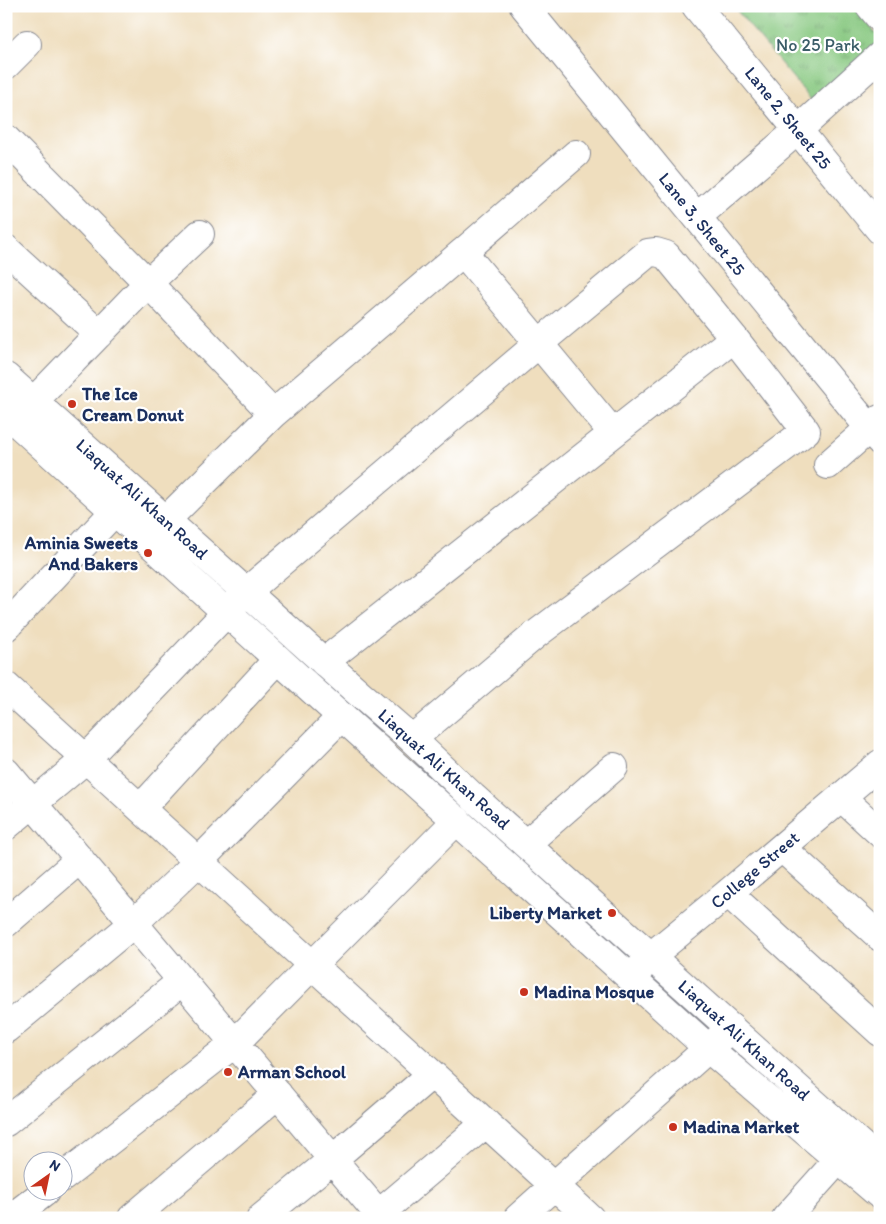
<svg xmlns="http://www.w3.org/2000/svg" width="886" height="1224" viewBox="0 0 886 1224" font-family="Itim,sans-serif">
<defs>
<pattern id="park-tufts" width="24" height="20" patternUnits="userSpaceOnUse" patternTransform="scale(1.25)"><rect width="24" height="20" fill="#87c880"/><path d="M3 7l-1-3M5 7V3M7 7l1-3M15 17l-1-3M17 17v-4M19 17l1-3" fill="none" stroke="#6ea36c"/></pattern>
</defs>
<rect width="100%" height="100%" fill="#fff"/>
<filter id="ink" filterUnits="userSpaceOnUse"><feTurbulence type="fractalNoise" baseFrequency=".02" numOctaves="2"/><feDisplacementMap in="SourceGraphic" scale="10" xChannelSelector="R" yChannelSelector="G"/><feConvolveMatrix kernelMatrix="1 2 1 2 8 2 1 2 1" color-interpolation-filters="sRGB"/></filter>
<filter id="wash" filterUnits="userSpaceOnUse"><feTurbulence type="fractalNoise" baseFrequency=".0096" numOctaves="4" result="noise"/><feDisplacementMap in="SourceGraphic" scale="20" xChannelSelector="R" yChannelSelector="G"/><feGaussianBlur stdDeviation="1.12" result="paint"/><feColorMatrix in="noise" values="0 0 0 0 0 0 0 0 0 0 0 0 0 0 0 0 0 1.4 0 .05"/><feComposite in="paint" operator="in"/></filter>
<g filter="url(#wash)">
<rect width="100%" height="100%" fill="#efdebe"/>
<!-- park -->
<path fill="url(#park-tufts)" stroke="#517c6f" d="M733,6H853L880,38V46L813,102Z"/>
</g>
<g filter="url(#ink)">
<g fill="none" stroke-linecap="round" stroke-linejoin="round">
<!-- minor casing -->
<g stroke="#85868e" stroke-width="30">
<path id="minor" d="M524,6L880,441
M696,6L880,230
M870,6L880,18
M6,65L27,44
M6,139L148,283L273,414
M697,217L798,130L880,56
M6,249L99,334
M463,252L576,154
M34,401L148,283L200,234
M828,465L880,419
M166,520L273,414L463,252L613,433
M6,627L115,511
M324,662L734,338L806,431L535,635L412,739
M6,686L590,1218
M6,772L382,1218
M841,797L880,833
M141,808L278,659
M6,826L86,759L246,592L538,344L648,253L656,252L666,255L734,338
M527,843L614,767
M782,848L880,937
M728,893L880,1032
M6,923L80,859
M636,973L651,956L728,893L880,764
M6,1029L134,923L199,861L341,717
M6,1122L182,981
M62,1178L235,1043L457,820
M11,1218L45,1192
M132,1218L278,1094
M261,1218L333,1159L432,1074
M374,1218L486,1123
M518,1218L731,1028
M786,1218L839,1159"/>
</g>
<!-- major casing -->
<g stroke="#85868e" stroke-width="30">
<path id="major" d="M6,377L360,694L412,739L473,797L880,1162
M6,413L709,1049L880,1195"/>
</g>
<!-- minor -->
<use href="#minor" stroke="#fff" stroke-width="28"/>
<!-- major -->
<use href="#major" stroke="#fff" stroke-width="28"/>
</g>
</g>
<!-- markers -->
<g fill="#c8321e" stroke="#fff" stroke-width="2">
<circle cx="72" cy="404" r="5"/>
<circle cx="148" cy="553" r="5"/>
<circle cx="612" cy="913" r="5"/>
<circle cx="524" cy="992" r="5"/>
<circle cx="228" cy="1072" r="5"/>
<circle cx="673" cy="1127" r="5"/>
</g>
<g text-anchor="middle" stroke-width="4.5" stroke-linejoin="round" paint-order="stroke">
<!-- park labels -->
<g font-size="18" fill="#3b5d68" stroke="#fff">
<text x="818" y="51">No 25 Park</text>
</g>
<!-- street labels -->
<g font-size="18" fill="#1b2f5e" stroke="#fff">
<text transform="translate(788 118) rotate(51)" y="6">Lane 2, Sheet 25</text>
<text transform="translate(702 224) rotate(51)" y="6">Lane 3, Sheet 25</text>
<text transform="translate(142 499) rotate(42)" y="6">Liaquat Ali Khan Road</text>
<text transform="translate(444 769) rotate(42)" y="6">Liaquat Ali Khan Road</text>
<text transform="translate(755 870) rotate(-40)" y="6">College Street</text>
<text transform="translate(744 1040) rotate(42)" y="6">Liaquat Ali Khan Road</text>
</g>
<!-- poi labels -->
<g font-size="18" font-weight="bold" fill="#1b2f5e" stroke="#fff" text-anchor="start">
<text x="82" y="400">The Ice<tspan x="82" dy="21">Cream Donut</tspan></text>
<text x="138" y="549" text-anchor="end">Aminia Sweets<tspan x="138" dy="21">And Bakers</tspan></text>
<text x="602" y="919" text-anchor="end">Liberty Market</text>
<text x="534" y="998">Madina Mosque</text>
<text x="238" y="1078">Arman School</text>
<text x="683" y="1133">Madina Market</text>
</g>
</g>
<!-- margin -->
<rect width="886" height="1224" fill="none" stroke="#fff" stroke-width="25"/>
<!-- north arrow -->
<g transform="translate(48 1176) rotate(33)"><circle r="24" fill="#ffffff" stroke="#a4acbf"/>
<path d="M0-4L9 19L0 12L-9 19Z" fill="#c8321e"/>
<text y="-8" font-size="14" font-weight="bold" text-anchor="middle" fill="#1b2f5e">N</text>
</g>
</svg>
